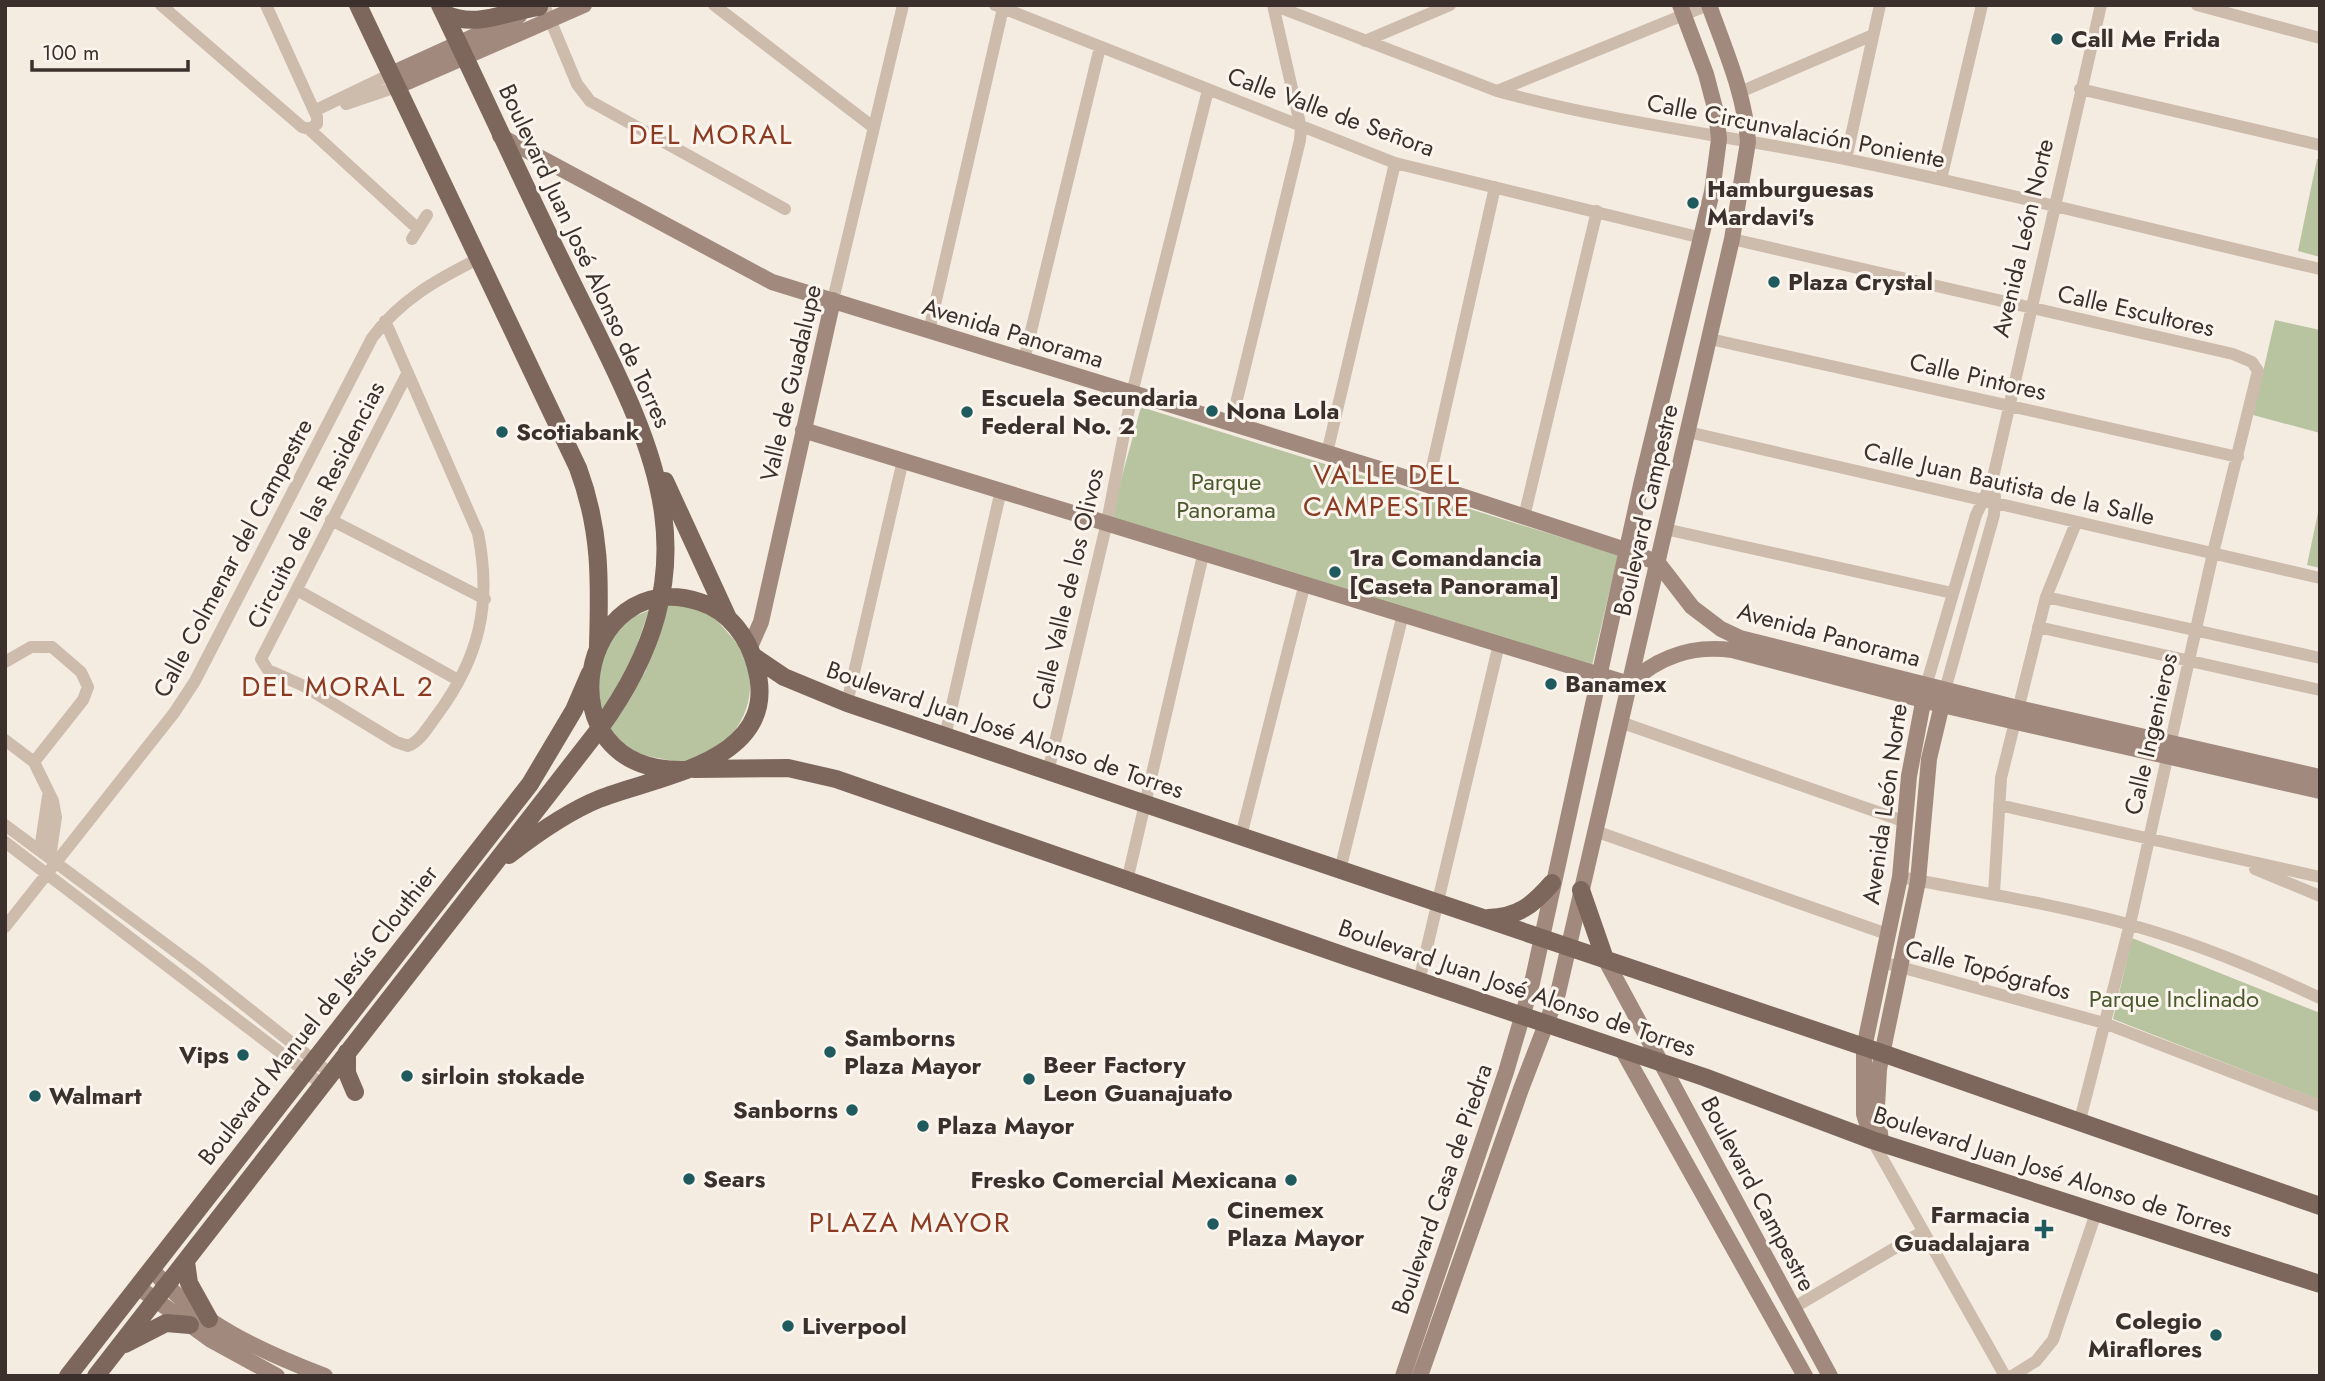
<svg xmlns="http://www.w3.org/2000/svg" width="2325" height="1381" viewBox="0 0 2325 1381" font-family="Jost,sans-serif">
<rect width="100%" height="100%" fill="#f4ebe1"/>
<!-- green -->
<path fill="#b8c4a0" d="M2317,159H2320V257L2298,251Z
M2275,320L2320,330V433L2253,415Z
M1141,407L1618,555L1591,670L1110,520Z
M2320,503V568L2307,565Z
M674,604C684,607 695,608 705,612C714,616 722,626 729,634C770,677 748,745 690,760C679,763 668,760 658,758C638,756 620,744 609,727L645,672L666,606Z
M649,610L630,666L603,711C591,683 600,641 624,622C631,617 642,614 649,610Z
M2132,938L2320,1013V1100L2113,1019Z"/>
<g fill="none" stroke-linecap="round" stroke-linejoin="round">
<!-- street -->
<path stroke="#cdbbac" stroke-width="12" d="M161,5L302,127L309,129L418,229
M266,5L317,117V124L309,129
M544,5L577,84L590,101L785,209
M714,5L873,127
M995,5L1395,163L1702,238
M1273,5L1497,91C1613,123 1732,136 1850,160C2007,192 2163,233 2320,269
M2197,5L2320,38
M1365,41L1450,5
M2080,89L2320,145
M1497,91L1708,5
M1740,92L1873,35
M346,104L396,87
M314,111L391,74
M1846,159L1880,5
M1941,179L1982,5
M412,239L427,215
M1732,239L2233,354L2252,362L2258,371L2213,553L2130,924L2079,1124
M833,300L903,5
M385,321L478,533C492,603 480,657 437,715C429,725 421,741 408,746L396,742L304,686L268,670L261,659L407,374
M929,331L1003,8
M1710,339L2238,457
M1024,360L1100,47
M1231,424L1300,140L1301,128L1273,5
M1688,432L2320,578
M1327,453L1395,163
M1428,485L1495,187
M1524,517L1597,211
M331,520L485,599
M1665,529L1952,593
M297,590L458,680
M2046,597L2320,658
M2038,627L2320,690
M5,662L31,647H52L81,672L88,687L83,700L34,762
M1926,686L1976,515L1992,482L2101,5
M1945,690L1994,515L1995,496
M847,703L903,460
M1620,722L1906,822
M945,736L1001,490
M5,740L34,762L53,801L56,817L50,858
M1048,772L1107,522L1132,393L1208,90
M1999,805L2320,877
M5,825L199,969L331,1074
M1595,831L1887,934
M1241,836L1305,583
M5,842L323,1085
M40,850L48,796
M2255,869L2320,896
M1340,870L1403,614
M1900,877C1977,892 2055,904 2131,925C2196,943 2259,969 2320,998
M1127,881L1204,551
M1994,893L2001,778L2046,597L2076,523
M5,927L174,713L195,681L372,338C400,300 436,280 478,259
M1882,962L2104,1023L2320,1106
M1419,981L1499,644
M1872,1140L2005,1376
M1793,1308L1922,1232
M2012,1376L2036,1361L2053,1340L2096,1213"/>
<!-- secondary -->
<path stroke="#a18a7d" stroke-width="16" d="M391,74L519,16
M396,87L584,5
M500,136L772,282L1376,468L1629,551L1658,563L1692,607L1721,629L1740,638L2018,708L2320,777
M803,430L1629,684
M750,647L761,622L833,300
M1629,684C1659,656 1692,645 1732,650L1942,705L2320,791
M1605,959L1830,1376
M1623,1051L1805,1376
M1872,1140L1864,1114V1048L1900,877L1909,776L1925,692
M1881,1142L1877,1107L1879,1069L1918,881L1929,759L1944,696
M152,1269C195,1322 263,1352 325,1376
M138,1287L211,1340L277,1376
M1403,1376L1506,1072L1532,983L1641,485L1712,192L1719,139L1716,112L1706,74L1680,5
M1420,1376L1521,1089L1558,993L1732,239L1748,142C1745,94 1725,50 1709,5"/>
<!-- primary -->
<path stroke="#7d675c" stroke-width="18" d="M358,5L578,468C601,530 600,580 598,646
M445,14C478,29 505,11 539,7
M665,481L728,618
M753,656L784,677L847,703L1882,1053L2320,1206
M694,769L788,768L836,779L1348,957L1704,1077L1872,1140L2320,1284
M509,855C536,834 567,812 599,799C659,775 782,762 756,667C749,638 729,611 700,602C579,562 537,773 684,770
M1581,890L1605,959
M1488,918C1518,917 1533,905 1552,883
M347,1052V1073L355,1092
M186,1262L189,1283L209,1319
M125,1344L166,1323L190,1325
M68,1376L530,784L574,710L590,673
M96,1376L600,728C728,551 643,430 561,260C520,176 481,90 440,5"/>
</g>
<!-- markers -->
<g fill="#1f5a5e" stroke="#fbf5ee" stroke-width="2.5">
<circle cx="2057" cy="39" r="7"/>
<circle cx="1693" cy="203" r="7"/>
<circle cx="1774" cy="282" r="7"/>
<circle cx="1212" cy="411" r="7"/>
<circle cx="967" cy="412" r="7"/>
<circle cx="502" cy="432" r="7"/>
<circle cx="1335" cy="572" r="7"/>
<circle cx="1551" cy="684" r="7"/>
<circle cx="830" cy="1052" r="7"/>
<circle cx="243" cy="1055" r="7"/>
<circle cx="407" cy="1076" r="7"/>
<circle cx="1029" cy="1079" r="7"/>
<circle cx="35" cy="1096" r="7"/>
<circle cx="852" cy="1110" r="7"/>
<circle cx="923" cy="1126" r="7"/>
<circle cx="689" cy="1179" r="7"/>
<circle cx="1291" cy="1180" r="7"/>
<circle cx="1213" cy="1224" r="7"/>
<path d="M2040.5 1218.5h7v7h7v7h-7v7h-7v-7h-7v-7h7z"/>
<circle cx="788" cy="1326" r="7"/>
<circle cx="2216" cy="1335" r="7"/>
</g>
<g text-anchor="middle" stroke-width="6" stroke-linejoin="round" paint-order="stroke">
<!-- poi labels -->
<g font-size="24" font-weight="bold" fill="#3b302b" stroke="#fbf5ee" text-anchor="start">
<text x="2071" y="47">Call Me Frida</text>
<text x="1707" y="197">Hamburguesas<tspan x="1707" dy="28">Mardavi's</tspan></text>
<text x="1788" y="290">Plaza Crystal</text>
<text x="981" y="406">Escuela Secundaria<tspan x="981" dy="28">Federal No. 2</tspan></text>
<text x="1226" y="419">Nona Lola</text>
<text x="516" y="440">Scotiabank</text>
<text x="1349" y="566">1ra Comandancia<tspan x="1349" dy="28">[Caseta Panorama]</tspan></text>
<text x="1565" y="692">Banamex</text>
<text x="844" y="1046">Samborns<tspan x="844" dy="28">Plaza Mayor</tspan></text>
<text x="229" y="1063" text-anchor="end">Vips</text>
<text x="1043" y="1073">Beer Factory<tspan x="1043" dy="28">Leon Guanajuato</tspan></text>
<text x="421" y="1084">sirloin stokade</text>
<text x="49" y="1104">Walmart</text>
<text x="838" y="1118" text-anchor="end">Sanborns</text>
<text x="937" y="1134">Plaza Mayor</text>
<text x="703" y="1187">Sears</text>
<text x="1277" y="1188" text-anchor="end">Fresko Comercial Mexicana</text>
<text x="1227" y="1218">Cinemex<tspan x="1227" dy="28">Plaza Mayor</tspan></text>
<text x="2030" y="1223" text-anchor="end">Farmacia<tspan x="2030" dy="28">Guadalajara</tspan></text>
<text x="2202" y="1329" text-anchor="end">Colegio<tspan x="2202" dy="28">Miraflores</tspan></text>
<text x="802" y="1334">Liverpool</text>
</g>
<!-- street labels -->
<g font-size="24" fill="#3b302b" stroke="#fbf5ee">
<text transform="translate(1331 112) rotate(20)" y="8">Calle Valle de Señora</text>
<text transform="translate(1796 131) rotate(11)" y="8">Calle Circunvalación Poniente</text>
<text transform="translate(2023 238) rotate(-77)" y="8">Avenida León Norte</text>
<text transform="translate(585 256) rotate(65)" y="8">Boulevard Juan José Alonso de Torres</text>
<text transform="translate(2136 311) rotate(13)" y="8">Calle Escultores</text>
<text transform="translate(1013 333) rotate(17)" y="8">Avenida Panorama</text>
<text transform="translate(1978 377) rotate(13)" y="8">Calle Pintores</text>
<text transform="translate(791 383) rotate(-77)" y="8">Valle de Guadalupe</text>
<text transform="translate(2009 484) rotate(13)" y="8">Calle Juan Bautista de la Salle</text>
<text transform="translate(316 505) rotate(-63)" y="8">Circuito de las Residencias</text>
<text transform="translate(1646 510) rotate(-77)" y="8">Boulevard Campestre</text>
<text transform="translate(233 558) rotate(-62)" y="8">Calle Colmenar del Campestre</text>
<text transform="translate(1068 589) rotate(-77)" y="8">Calle Valle de los Olivos</text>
<text transform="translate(1829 635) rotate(15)" y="8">Avenida Panorama</text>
<text transform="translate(1005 730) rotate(19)" y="8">Boulevard Juan José Alonso de Torres</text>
<text transform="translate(2151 734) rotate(-77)" y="8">Calle Ingenieros</text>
<text transform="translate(1885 804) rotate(-82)" y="8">Avenida León Norte</text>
<text transform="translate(1988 970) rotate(15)" y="8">Calle Topógrafos</text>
<text transform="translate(1517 988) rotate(19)" y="8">Boulevard Juan José Alonso de Torres</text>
<text transform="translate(318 1015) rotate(-52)" y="8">Boulevard Manuel de Jesús Clouthier</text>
<text transform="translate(2053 1172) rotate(18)" y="8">Boulevard Juan José Alonso de Torres</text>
<text transform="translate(1442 1189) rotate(-71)" y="8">Boulevard Casa de Piedra</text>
<text transform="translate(1758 1194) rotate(62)" y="8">Boulevard Campestre</text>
</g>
<!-- park labels -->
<g font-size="24" fill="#4a5a2e" stroke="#fbf5ee">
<text x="1226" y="490">Parque<tspan x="1226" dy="28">Panorama</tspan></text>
<text x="2174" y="1007">Parque Inclinado</text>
</g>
<!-- quarter labels -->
<g font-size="28" letter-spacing="2" fill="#8c3b22" stroke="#fbf5ee">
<text x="711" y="144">DEL MORAL</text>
<text x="1387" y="484">VALLE DEL<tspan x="1387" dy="32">CAMPESTRE</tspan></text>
<text x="338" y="696">DEL MORAL 2</text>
<text x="910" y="1232">PLAZA MAYOR</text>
</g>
</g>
<!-- border -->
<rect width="2325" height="1381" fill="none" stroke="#3b302b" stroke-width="14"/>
<!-- scale -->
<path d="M32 60v10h156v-10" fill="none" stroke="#3b302b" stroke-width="3.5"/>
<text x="42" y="60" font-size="21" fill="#3b302b" stroke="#fbf5ee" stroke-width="5" paint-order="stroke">100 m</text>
</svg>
